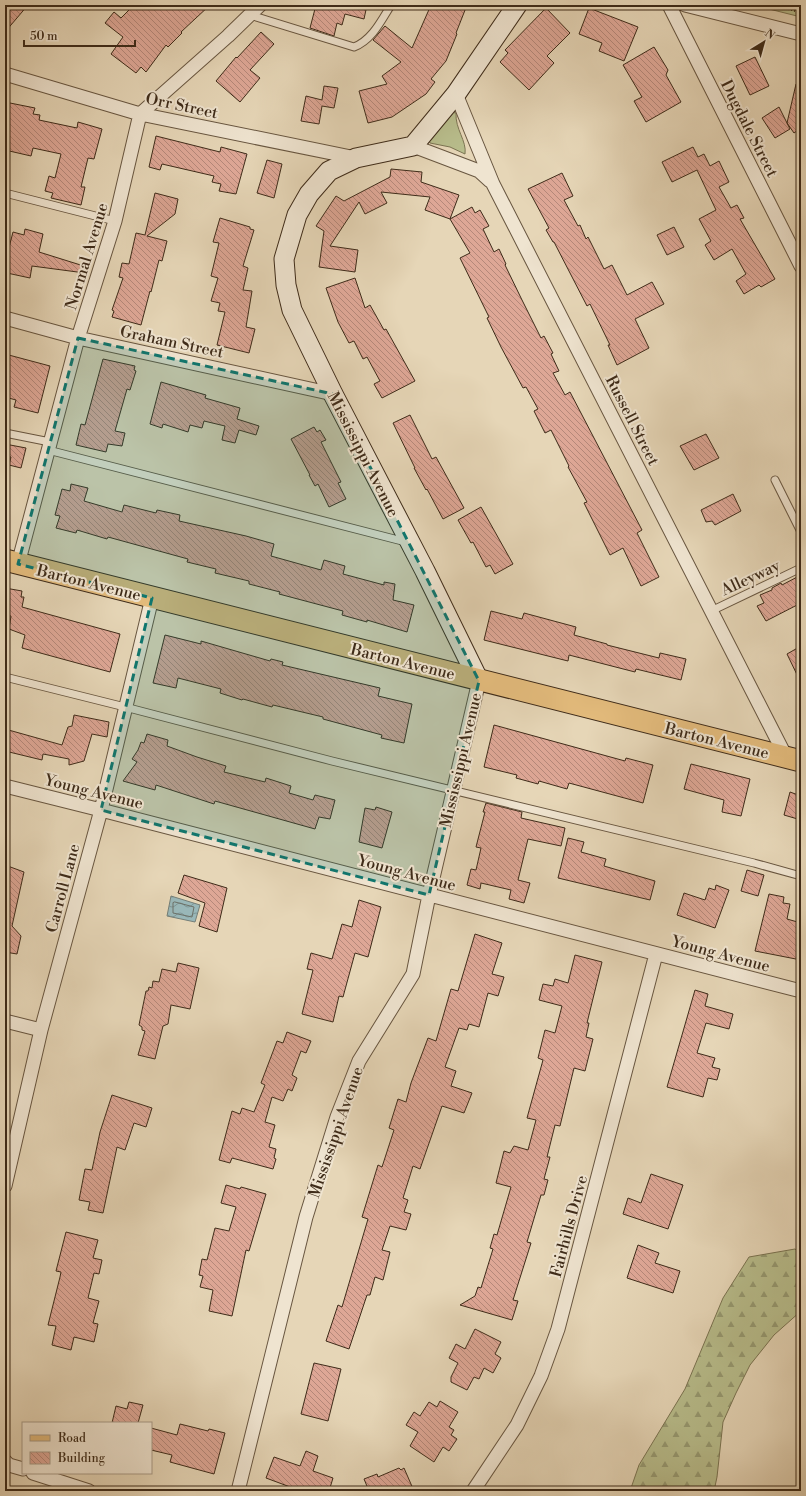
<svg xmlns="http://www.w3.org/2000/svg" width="806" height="1496" viewBox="0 0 806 1496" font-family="'Libre Bodoni',serif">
<defs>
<pattern id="forest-firs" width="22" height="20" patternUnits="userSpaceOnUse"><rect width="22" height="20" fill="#b8bd8c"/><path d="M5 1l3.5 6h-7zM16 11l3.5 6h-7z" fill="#979a72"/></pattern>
<pattern id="water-waves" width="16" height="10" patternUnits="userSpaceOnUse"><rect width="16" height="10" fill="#99b7b8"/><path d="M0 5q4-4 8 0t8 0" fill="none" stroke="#7e9595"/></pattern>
<pattern id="building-back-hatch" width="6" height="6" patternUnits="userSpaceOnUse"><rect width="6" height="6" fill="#dea796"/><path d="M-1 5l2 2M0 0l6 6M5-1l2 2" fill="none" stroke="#b5887a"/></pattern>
</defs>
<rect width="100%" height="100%" fill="#e6d6b7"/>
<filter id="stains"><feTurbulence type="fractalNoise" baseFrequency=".005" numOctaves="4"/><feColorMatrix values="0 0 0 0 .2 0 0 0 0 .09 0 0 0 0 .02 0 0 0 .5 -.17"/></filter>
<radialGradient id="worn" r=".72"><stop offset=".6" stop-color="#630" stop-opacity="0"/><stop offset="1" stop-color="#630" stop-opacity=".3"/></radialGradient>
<!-- green -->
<path fill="#b8bd8c" stroke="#7b7452" d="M753,5H801V17Z
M451,112L456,113C455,129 467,141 465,154L450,147L430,143L429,140Z"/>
<!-- forest -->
<path fill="url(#forest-firs)" stroke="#7b7452" d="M795,1249L801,1253V1311L774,1335L750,1365L736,1393L723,1422L717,1477L714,1491H630L639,1465L685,1389L723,1298L749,1257Z"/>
<!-- water -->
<path fill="url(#water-waves)" stroke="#757f78" d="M171,896L200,905L195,922L167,916Z"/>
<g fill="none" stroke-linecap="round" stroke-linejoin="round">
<!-- shore -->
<path stroke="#6c7168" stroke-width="1" d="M175,902L194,907L192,917L173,913V903Z"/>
</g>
<!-- building -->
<path fill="url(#building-back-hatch)" stroke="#3e2b19" d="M5,5H28L5,32Z
M134,5H210L181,32L182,33L168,47L166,45L146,72L141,67L136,73L111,54L123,37L105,23L114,12L121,18Z
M316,5H367L364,19L345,14L342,25L337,23L334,36L310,28Z
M431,5H467L456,33L457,34L446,61L431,79L435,82L426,94L392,117L368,123L359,91L387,84L382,76L401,62L373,40L385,26L412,48Z
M546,8L570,33L547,56L554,63L529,90L500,62L508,53L505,50Z
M589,8L638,27L624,61L599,51L602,43L579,34Z
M261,32L274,44L250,70L260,78L240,102L216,81L236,57L237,58Z
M654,47L668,70L666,75L681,102L646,122L634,101L642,97L623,65Z
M755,57L769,86L750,95L736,66Z
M796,84L801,85V128L794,133L787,123Z
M324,86L338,88L334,108L322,106L319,124L301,121L306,96L322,100Z
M5,102L35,108L33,114L40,115L39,120L77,128L78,122L102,129L94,159L88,158L81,187H85L81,205L51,198L53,193L45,191L49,176L55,178L61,154L33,148L31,156L5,150Z
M779,107L790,129L775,138L762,118Z
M156,136L220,152L221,147L247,154L236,194L219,191L221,184L212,182L214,176L162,164L160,170L149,167Z
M693,147L698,157L704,154L710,166L719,161L729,182L719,187L731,208L737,205L744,218L740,219L775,279L761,287L759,285L744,294L736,281L746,274L732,249L714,260L705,245L711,241L699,219L716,210L697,170L672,182L662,162Z
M267,160L282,164L274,198L257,193Z
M391,169L422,172L421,182L459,195L450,219L425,210L430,197L381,192L387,203L365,214L359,202L330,246L358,250L355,272L319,267L324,231L316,226L336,196L344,201L390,177Z
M562,173L573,196L564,200L578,226L580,225L586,239L588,237L604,269L612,265L627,295L652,282L664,304L635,319L649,348L617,365L608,345H610L590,304L587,306L554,242H553L546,230L549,228L528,189Z
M155,193L178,199L175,214L147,236L167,241L162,261L159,260L151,292L150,291L141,325L112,317L114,311L112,310L123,278L119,277L122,263L129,264L136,233L145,235Z
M472,207L475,213L480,210L489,226L483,229L494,252L499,249L506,264L505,265L522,300L541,338L544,336L553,353L551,354L559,371L553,373L565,395L570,392L642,530L637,533L659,577L641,586L623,548L610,555L584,503L587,502L568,467L569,466L551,430L545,433L534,411L538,409L526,387L523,388L501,347L487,318L489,317L460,258L470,253L450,219Z
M220,218L250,227V229L254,230L243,266L248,268L243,290L252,291L246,327L255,329L249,353L217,345L225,312L218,311L220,303L211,301L218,278L211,276L219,243L213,242Z
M674,227L684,247L667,255L657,235Z
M25,229L43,234L39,252L87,267L85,273L32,266L30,278L7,273L8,268L5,267V263L13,232L24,235Z
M355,278L365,308L370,305L384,330L386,329L415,381L382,398L374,384L380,381L367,357L363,359L354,341L349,343L338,322L326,288Z
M5,354L50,366L38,413L14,407L16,400L5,397Z
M103,359L135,366L134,370L136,371L130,390L127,389L115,431L125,433L122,446L108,444L106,452L76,445L81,424L85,425Z
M161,382L206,395L205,398L240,408L237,419L259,426L256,435L239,430L235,443L222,440L225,426L204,421L202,428L190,425L188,432L163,424L162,428L150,424Z
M410,415L432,459L436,457L464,508L443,519L427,489L426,490L414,468H415L393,423Z
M314,427L317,432L320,430L326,440L321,442L341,482L338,483L346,499L329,507L318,484L315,486L309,475H310L291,439Z
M706,434L719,458L694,470L680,446Z
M5,444L26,448L21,468L9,465L11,457L5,456Z
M71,484L88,488L84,501L122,512L124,505L156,513L157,510L180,515L179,521L246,536L274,544L271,556L321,570L324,560L345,566L343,574L384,585V582L395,584L393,600L414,605L407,632L367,620V622L342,615L343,611L279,594L280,592L249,584V581L215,573L216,569L187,562L188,559L108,537L107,539L77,530L76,533L56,528L60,516L55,515L62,489L70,491Z
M733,494L741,511L715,525L712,521L706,522L701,510Z
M481,507L513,564L495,574L490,565L486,567L473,542L471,543L458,520Z
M801,575V603L766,621L757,606L764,603L760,595L772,590V588L781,583L782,585Z
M5,588L22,591L21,597H24L22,607L120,634L110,672L22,648L25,635L9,629L11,616L5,615Z
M491,611L522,619L524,613L576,627L574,635L607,644V645L659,658L660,653L686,659L681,680L636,669L635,672L569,655L568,661L484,640Z
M165,635L201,644V641L270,661L271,659L283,662L282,665L380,688L378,696L412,704L404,743L381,738L382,735L323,719V717L273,705L272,707L243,699L242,700L220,693L221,689L178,678L176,688L153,683Z
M801,646V683L787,654Z
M74,715L109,722L107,737L92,734L84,761L69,765V759L43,754L42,760L5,751V729L62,745L68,727L72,726Z
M494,725L625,761L626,758L653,765L643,803L569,783L567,789L539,781L538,784L516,778L517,775L484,767Z
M147,734L168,740L167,746L197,757L226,766L224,772L265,782L266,778L291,786L289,793L313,800L315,795L335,800L330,819L319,817L315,829L215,801L214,804L156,785L155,790L123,781L137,762L132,759L138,750L141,742L144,743Z
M691,764L750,779L741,816L722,812L724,800L684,789Z
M790,792L801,796V820L784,815Z
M486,803L522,812L521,818L565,828L561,846L528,839L518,880L530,883L524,903L509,899L511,890L481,883L480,889L467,885L471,869L476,870L481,848L476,847L485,812H483Z
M376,807L392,812L382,848L359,842L365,808L375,810Z
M568,838L584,842L581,852L606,859L604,866L655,881L650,900L558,878Z
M5,865L24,872L12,926L21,936L17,954L5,952Z
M747,870L764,875L758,896L741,891Z
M184,875L227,888L217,932L199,926L205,903L178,893Z
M716,885L729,890L715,928L677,915L684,893L705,900L709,888L715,890Z
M769,894L784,897L783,903L790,904L787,919L801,923V960L755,951Z
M359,900L381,907L368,957L355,953L343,997L339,996L333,1022L302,1014L313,970L307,969L311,953L332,959L342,924L352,927Z
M475,934L502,943L492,974L504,977L498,996L488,993L479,1027L469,1024L467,1030L459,1028L445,1067L456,1071L451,1086L472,1093L464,1113L442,1106L420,1169L413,1166L403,1198L408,1200L404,1212L411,1214L406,1230L390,1226L382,1250L390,1252L383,1280L375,1277L370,1295H367L349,1349L326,1341L338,1305L342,1307L368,1219L362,1217L378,1165L382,1167L394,1130L389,1128L398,1099L406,1102L411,1083L428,1038L436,1041L451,989L458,991Z
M575,955L602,962L587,1023H589L586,1037L593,1039L585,1071L574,1068L560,1126L555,1125L547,1157H550L544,1179L548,1180L544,1195H541L527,1242L531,1243L513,1300L518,1301L512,1320L460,1305L475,1296L478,1287L481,1288L493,1249L490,1248L494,1234L497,1235L511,1187L496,1183L504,1151L510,1153L514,1146L528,1150L536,1120L527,1118L543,1060L538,1058L545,1030L555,1033L562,1006L539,1000L543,984L553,986L555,979L568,983Z
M178,963L199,968L190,1009L171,1005L168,1024L163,1026L155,1059L138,1055L145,1031L142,1030V1027L139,1025L146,991H148L149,987L152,988L153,981L159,982L162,969L176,972Z
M695,990L708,994L705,1006L733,1014L729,1029L706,1023L697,1053L715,1058L712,1067L720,1069L717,1080L708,1078L703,1097L667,1087Z
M287,1032L311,1041L306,1053L301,1051L292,1075L297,1078L292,1091L288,1089L283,1101L272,1097L265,1122L275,1125L269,1147L276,1149L274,1158L276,1159L273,1169L232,1158L230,1163L219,1160L232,1111L240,1114L242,1108L254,1112L265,1085L261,1083L277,1041L283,1043Z
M112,1095L152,1108L146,1127L134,1123L125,1150L117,1147L103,1213L88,1210L90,1202L79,1200L85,1169L92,1170L100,1132Z
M651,1174L683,1185L668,1229L623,1214L628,1198L641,1203Z
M226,1185L240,1189L241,1187L266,1194L249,1251L246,1250L232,1316L209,1311L213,1290L200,1287L203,1276L199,1275L202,1259L207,1260L215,1228L229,1231L236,1207L221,1203Z
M66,1232L98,1240L93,1258L102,1260L99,1274L94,1273L88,1298L99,1301L93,1323L98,1324L94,1342L74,1337L71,1350L52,1345L56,1326L48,1325L60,1277L61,1272L56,1271Z
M638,1245L659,1253L655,1263L680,1271L673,1293L627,1278Z
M475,1329L501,1342L495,1354L501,1358L493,1373L484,1368L479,1379L474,1377L467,1390L451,1382V1377L458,1363L449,1358L456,1344L465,1349Z
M314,1363L341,1369L328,1421L301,1414Z
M440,1401L458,1412L449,1427L454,1430L451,1435L457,1439L449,1451L443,1447L434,1462L410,1446L418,1432L406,1425L414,1412L420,1416L429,1402L437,1407Z
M129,1402L143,1405L138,1423H112L116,1406L127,1409Z
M180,1424L208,1431L209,1429L225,1433L214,1474L170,1462L172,1455L151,1450V1428L177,1435Z
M306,1451L318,1456L313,1471L333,1478L329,1491H301L266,1478L274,1457L300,1466Z
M399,1468L401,1470L404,1468L414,1491H369L364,1479L377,1474L378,1477Z"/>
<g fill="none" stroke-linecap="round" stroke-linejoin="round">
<!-- lane casing -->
<g stroke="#685640" stroke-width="9">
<path id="lane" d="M250,15L354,47C372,40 381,21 391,5
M5,193L115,221
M5,433L50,442
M48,450L406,542
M775,480L801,532
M711,611L801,568
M5,677L125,707L332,761L754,863L801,876"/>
</g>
<!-- street casing -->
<g stroke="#685640" stroke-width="15">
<path id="street" d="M669,5L801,266
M685,5L801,34
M5,74L140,114L356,158
M456,94L493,184L786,757
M413,146L479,171L490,181
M5,318L78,338L333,394
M18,564L78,338L115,221L140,114L228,36L260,5
M5,786L101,810L801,991
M5,1021L41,1030
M5,1186L41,1030L101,810L152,598
M5,1461L9,1465L23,1469
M33,1473L89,1491
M238,1491L306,1217L337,1117L359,1061L413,974L429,895L479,681
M473,1491L517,1425L541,1376L558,1329L656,954"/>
</g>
<!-- secondary casing -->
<g stroke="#3e2b19" stroke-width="21">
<path id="secondary" d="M479,681L425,571L333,394L292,310L286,285L284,259L297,215L309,194L329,171L356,158L413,146L456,94L517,5"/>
</g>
<!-- primary casing -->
<g stroke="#3e2b19" stroke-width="23">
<path id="primary" d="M5,560L801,761"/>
</g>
<!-- path -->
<path stroke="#3e2b19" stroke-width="2.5" stroke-dasharray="1 2" stroke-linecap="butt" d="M777,5L799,12L801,11"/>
<!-- lane -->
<use href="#lane" stroke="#efe4d0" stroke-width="7"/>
<!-- street -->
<use href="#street" stroke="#efe4d0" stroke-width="13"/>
<!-- secondary -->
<use href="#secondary" stroke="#efe4d0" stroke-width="19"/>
<!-- primary -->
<use href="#primary" stroke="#e3bb7c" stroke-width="21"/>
</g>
<!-- marked area -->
<path fill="#0f766e" fill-opacity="0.2" stroke="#0f766e" stroke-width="3" stroke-dasharray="8 5" stroke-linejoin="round" d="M78,338L333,394L479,681L429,895L101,810L152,598L18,564Z"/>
<g text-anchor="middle" stroke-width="4" stroke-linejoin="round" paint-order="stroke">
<!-- street labels -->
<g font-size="16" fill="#3e2b19" stroke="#efe4d0">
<text transform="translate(182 105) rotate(12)" y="6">Orr Street</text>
<text transform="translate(750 128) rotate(63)" y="6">Dugdale Street</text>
<text transform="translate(86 256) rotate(-73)" y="6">Normal Avenue</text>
<text transform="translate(172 341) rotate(12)" y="6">Graham Street</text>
<text transform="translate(633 420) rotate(63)" y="6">Russell Street</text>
<text transform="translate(364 454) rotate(63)" y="6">Mississippi Avenue</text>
<text transform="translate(750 577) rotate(-25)" y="6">Alleyway</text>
<text transform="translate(89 582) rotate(14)" y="6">Barton Avenue</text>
<text transform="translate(403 661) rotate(14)" y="6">Barton Avenue</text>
<text transform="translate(717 740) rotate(14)" y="6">Barton Avenue</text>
<text transform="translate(460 760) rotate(-77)" y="6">Mississippi Avenue</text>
<text transform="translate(94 791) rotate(14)" y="6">Young Avenue</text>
<text transform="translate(407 872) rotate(15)" y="6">Young Avenue</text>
<text transform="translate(62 888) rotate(-75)" y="6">Carroll Lane</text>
<text transform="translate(721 953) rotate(15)" y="6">Young Avenue</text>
<text transform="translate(335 1132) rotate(-71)" y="6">Mississippi Avenue</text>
<text transform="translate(568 1226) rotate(-75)" y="6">Fairhills Drive</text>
</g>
</g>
<!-- margin -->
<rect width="806" height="1496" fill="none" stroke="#e6d6b7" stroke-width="20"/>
<rect x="6" y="6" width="794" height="1484" fill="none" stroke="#3e2b19" stroke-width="2"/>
<rect x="10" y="10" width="786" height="1476" fill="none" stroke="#3e2b19"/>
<!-- legend -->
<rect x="22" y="1422" width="130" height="52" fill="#efe4d0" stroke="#a89a87"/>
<rect x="30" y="1435" width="20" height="6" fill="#e3bb7c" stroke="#a89a87"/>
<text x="58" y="1442" font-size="12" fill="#3e2b19">Road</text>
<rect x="30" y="1452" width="20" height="12" fill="url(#building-back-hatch)" stroke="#a89a87"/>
<text x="58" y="1462" font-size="12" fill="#3e2b19">Building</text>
<!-- north arrow -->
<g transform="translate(764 42) rotate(37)" stroke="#efe4d0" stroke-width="3" paint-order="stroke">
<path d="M0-3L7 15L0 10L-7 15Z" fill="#3e2b19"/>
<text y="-6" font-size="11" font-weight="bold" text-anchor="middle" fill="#3e2b19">N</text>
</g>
<!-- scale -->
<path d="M24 40v6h111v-6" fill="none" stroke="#3e2b19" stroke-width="2"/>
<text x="30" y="40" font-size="12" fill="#3e2b19" stroke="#efe4d0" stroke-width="3" paint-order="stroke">50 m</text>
<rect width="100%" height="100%" filter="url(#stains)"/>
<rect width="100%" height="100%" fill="url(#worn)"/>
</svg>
